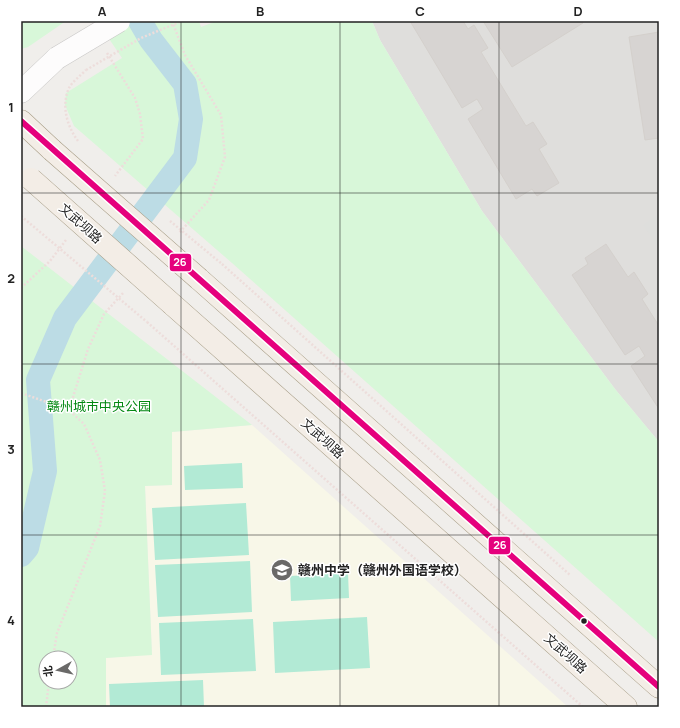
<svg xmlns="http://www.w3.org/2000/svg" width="680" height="728" viewBox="0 0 680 728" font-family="Manrope,'Noto Sans SC',sans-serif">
<rect width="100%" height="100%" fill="#f0eeeb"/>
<!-- residential -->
<path fill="#dfdedc" d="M372,21H659V442L615,389L482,211L380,40Z"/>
<!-- education -->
<path fill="#f8f7e8" d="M252,425L568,707H106V658L152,654L145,486L172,485V432Z"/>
<!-- religious -->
<path fill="#dededc" d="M657,215L659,217V248L643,225Z"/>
<!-- park -->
<path fill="#d8f7d9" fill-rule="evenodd" d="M21,21H66L28,47L21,49Z
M97,21H199L201,27L217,21H372L380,40L482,211L615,389L659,442V642L232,263L74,126L65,105L66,93L122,58Z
M21,246L252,425L172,432V485L145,486L152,655L106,658V707H21ZM46,658H70V682H46Z"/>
<!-- pitch -->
<path fill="#b2ead5" d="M242,463L243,488L185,490L184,466Z
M246,503L249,555L155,560L152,508Z
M250,561L252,612L158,617L155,565Z
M348,573L349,598L291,601L290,576Z
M367,617L370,668L275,673L273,622Z
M253,619L256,671L161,675L159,623Z
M203,680L204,707H110L109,684Z"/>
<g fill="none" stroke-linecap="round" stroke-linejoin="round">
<!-- canal -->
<path stroke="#bcdce5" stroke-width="24" d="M21,555L27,548L45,471L38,380L65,318L185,158L191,119L185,84L151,40L140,21"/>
</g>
<!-- building -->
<path fill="#d7d4d2" stroke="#d4d0cc" d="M410,21H463L468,29L474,25L488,48L481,52L526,126L533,122L547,144L539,149L559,183L537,196L532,189L516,199L468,119L483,109L477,99L462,108Z
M483,21H582L583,23L512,67Z
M659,32V138L645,140L629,37Z
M606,244L628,277L634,272L648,294L642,299L659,326V409L631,366L645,356L639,346L625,355L572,275L588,264L585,258Z"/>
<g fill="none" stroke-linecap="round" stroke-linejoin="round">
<!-- minor casing -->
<g stroke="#c9c8c7" stroke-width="23">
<path id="minor" d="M21,92L57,58"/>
</g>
<!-- major casing -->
<g stroke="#a79d86" stroke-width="23">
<path id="major" d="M21,121L52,150
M199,279L659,687
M173,305L626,707"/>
</g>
<!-- path -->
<path stroke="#eddddb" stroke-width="2.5" stroke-dasharray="2 2" stroke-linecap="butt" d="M172,21L185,55L221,115L225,157L209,200L179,233
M107,53L135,98L140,114L143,139L115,176
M78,141C67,126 61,106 69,88C72,82 81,75 86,70
M222,264L570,575
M21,288L50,261L66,240
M147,322L583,707
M21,393L69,410
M53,658L57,633L100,526L105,491L100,460L84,424L69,410L88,349L104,314L124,292
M46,707L49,682"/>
<!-- minor -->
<use href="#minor" stroke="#fdfcfc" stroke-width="22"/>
<!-- major -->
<use href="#major" stroke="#f3ede6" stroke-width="22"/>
<!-- minor-bridge casing -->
<g stroke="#c9c8c7" stroke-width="23" stroke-linecap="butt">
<path id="minor-bridge" d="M57,58L119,21"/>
</g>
<!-- major-bridge casing -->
<g stroke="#a79d86" stroke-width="23" stroke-linecap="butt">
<path id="major-bridge" d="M52,150L199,279
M31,179L173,305"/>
</g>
<!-- path-bridge -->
<path stroke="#eddddb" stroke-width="2.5" stroke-dasharray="2 2" stroke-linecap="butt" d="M86,70L141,38L182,21
M21,216L147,322
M170,221L222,264"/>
<!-- minor-bridge -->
<use href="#minor-bridge" stroke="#fdfcfc" stroke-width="22"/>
<!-- major-bridge -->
<use href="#major-bridge" stroke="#f3ede6" stroke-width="22"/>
<!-- bus-1 casing -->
<g stroke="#fff" stroke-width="9">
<path id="bus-1" d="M21,121L659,687"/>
</g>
<!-- bus-1 -->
<use href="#bus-1" stroke="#e5007d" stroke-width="6"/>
</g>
<!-- grid -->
<path fill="none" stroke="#222" stroke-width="1" stroke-opacity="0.55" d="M181,21V707M340,21V707M499,21V707M21,193H659M21,364H659M21,535H659"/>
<!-- icons -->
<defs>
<g id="school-disc" transform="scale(1.15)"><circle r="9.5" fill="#6a6968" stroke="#fff"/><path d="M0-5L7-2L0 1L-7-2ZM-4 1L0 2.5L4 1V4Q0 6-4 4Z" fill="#fff"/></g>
</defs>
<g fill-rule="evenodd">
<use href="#school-disc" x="282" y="570"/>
</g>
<!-- markers -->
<circle fill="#222" stroke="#fff" stroke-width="1.5" cx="584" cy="621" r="3.5"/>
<g text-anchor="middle" stroke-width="3" stroke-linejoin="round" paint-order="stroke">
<!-- street labels -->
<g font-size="13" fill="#222" stroke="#fff">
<text transform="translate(81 223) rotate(42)" y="5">文武坝路</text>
<text transform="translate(323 438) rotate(42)" y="5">文武坝路</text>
<text transform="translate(566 653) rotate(42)" y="5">文武坝路</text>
</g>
<!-- park labels -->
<g font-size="13" fill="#038812" stroke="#fff">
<text x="99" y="411">赣州城市中央公园</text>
</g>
<!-- poi labels -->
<g font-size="13" font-weight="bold" fill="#222" stroke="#fff" text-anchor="start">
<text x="298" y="575">赣州中学（赣州外国语学校）</text>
</g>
</g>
<g stroke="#fff" stroke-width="1.5">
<rect x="169" y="253" width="23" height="19" rx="4" fill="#e5007d"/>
<rect x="488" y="536" width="23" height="19" rx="4" fill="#e5007d"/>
</g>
<g font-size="11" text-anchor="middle" font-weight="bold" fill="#fff">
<text x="180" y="266">26</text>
<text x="500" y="549">26</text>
</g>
<!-- border -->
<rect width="680" height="728" fill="none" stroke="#ffffff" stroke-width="44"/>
<!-- north arrow -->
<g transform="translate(58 670) rotate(262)"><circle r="19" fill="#ffffff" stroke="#a7a7a7"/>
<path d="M0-3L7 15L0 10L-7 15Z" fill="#6a6968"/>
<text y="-6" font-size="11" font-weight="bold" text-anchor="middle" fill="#222222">北</text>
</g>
<rect x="22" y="22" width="636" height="684" fill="none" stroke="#222" stroke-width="1.5"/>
<g font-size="13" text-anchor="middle" font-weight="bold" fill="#222">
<text x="102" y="16">A</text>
<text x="260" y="16">B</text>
<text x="420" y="16">C</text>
<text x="578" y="16">D</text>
<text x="11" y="112">1</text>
<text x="11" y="283">2</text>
<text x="11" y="454">3</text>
<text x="11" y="625">4</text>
</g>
</svg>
